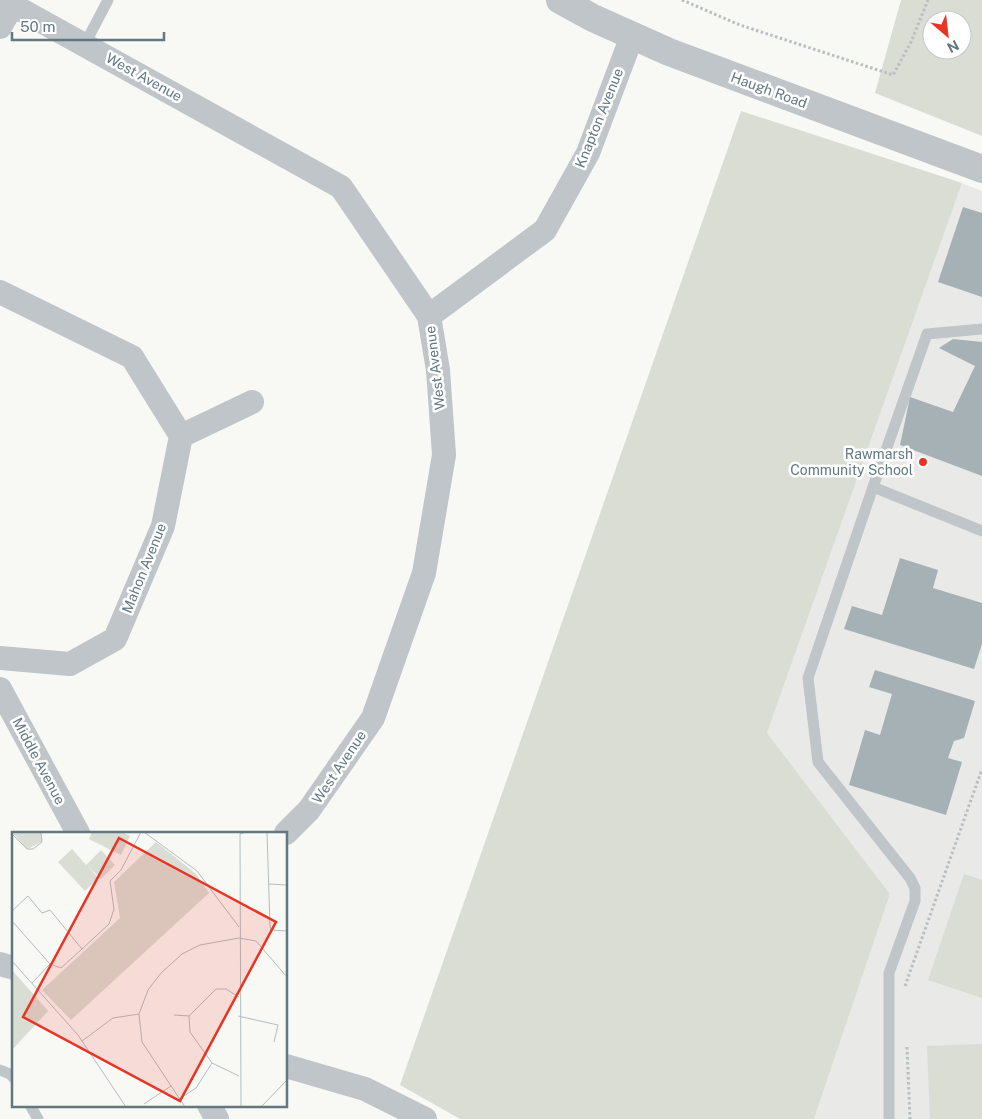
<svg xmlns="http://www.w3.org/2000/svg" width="982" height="1119" viewBox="0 0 982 1119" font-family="'Public Sans',sans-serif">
<rect width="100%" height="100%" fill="#f8f8f5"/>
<!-- built -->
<path fill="#e9e9e8" d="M962,183L982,191V1119H814L890,894L767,733Z"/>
<!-- green -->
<path fill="#d9ddd4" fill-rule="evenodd" d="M901,0H982V136L875,93ZM932,20H962V50H932Z
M741,111L962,183L767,733L890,894L814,1119H460L400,1085Z
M964,874L982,880V998L928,980Z
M982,1044V1119H930L927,1046Z"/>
<!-- building -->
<path fill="#a5b1b5" d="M963,207L982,213V297L938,282Z
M953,339L982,342V476L900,445L910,397L953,412L975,366L939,348Z
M900,558L938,570L933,588L982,603V644L974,669L844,629L852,606L882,615Z
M875,670L975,701L964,738L954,741L948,758L962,762L946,815L849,785L865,730L880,735L892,694L869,687Z"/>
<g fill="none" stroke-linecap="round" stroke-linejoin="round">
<!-- path -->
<path stroke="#b9bec0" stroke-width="3" stroke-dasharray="2.5 2.5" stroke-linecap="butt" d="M682,0L740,25L893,75L911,42L928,0
M905,986L982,769
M907,1047L910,1119"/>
<!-- service -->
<path stroke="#bfc5c8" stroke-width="11" d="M85,44L108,0
M982,329L927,334L873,487L982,531
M873,487L808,678L818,762L910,878L915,888V901L889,973V1119
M0,1070L10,1074L14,1078
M30,1105L38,1119"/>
<!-- minor -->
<path stroke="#bfc5c8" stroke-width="24" d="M3,0L341,187L429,316L438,370L444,455L424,573L373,718L309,810L286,833
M0,27L13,4
M0,292L132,357L181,436L163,526L115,639L70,664L0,658
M429,316L545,230L588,153L632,36
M181,436L252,402
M0,689L78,833
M0,964L14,968
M286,1066L365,1089L425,1119
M209,1105L217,1119"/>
<!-- tertiary -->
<path stroke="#bfc5c8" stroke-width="28" d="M560,0L593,18L669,52L982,169"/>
</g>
<!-- markers -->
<circle fill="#e83425" stroke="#fff" stroke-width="2" cx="923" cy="462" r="5"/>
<g text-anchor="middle" stroke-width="5" stroke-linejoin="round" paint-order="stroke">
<!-- street labels -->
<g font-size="14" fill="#627881" stroke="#fff">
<text transform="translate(144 77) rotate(29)" y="5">West Avenue</text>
<text transform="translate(769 90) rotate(20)" y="5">Haugh Road</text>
<text transform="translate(599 118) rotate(-68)" y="5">Knapton Avenue</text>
<text transform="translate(435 368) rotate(-97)" y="5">West Avenue</text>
<text transform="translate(144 568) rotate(-68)" y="5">Mahon Avenue</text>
<text transform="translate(39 761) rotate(62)" y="5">Middle Avenue</text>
<text transform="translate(339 767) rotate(-56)" y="5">West Avenue</text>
</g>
<!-- poi labels -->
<g font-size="14" fill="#627881" stroke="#fff" text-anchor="end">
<text x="913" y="459">Rawmarsh<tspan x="913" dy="16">Community School</tspan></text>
</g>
</g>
<!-- overview -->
<g transform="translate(12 832)">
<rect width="275" height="275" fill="#f8f8f5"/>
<path d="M0,0H29L30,10L15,17ZM80,0H110L118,4L109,23L77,7ZM144,10L184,42L197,61L59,188L30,158L108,86L102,50ZM60,17L74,33L89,18L103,33L89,47L75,33L86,46L73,59L46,30ZM0,138L36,179L0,218Z" fill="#d9ddd4"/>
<path fill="none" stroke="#b3bdc0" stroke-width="1" d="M132,0L185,39L227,95M255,0L258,94L259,98L275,99M0,2L15,17H21L30,10L29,0M257,52L275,53M0,79L16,64L30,81L38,78L70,117L49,136L38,132L20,151M0,89L38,132M70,117L97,92L102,77L98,49L109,38L129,0M0,129L66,203L114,275M227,165L214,157H204L177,184L178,200L200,231L227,244M162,183L177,184M226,184L266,193L262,210M70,209L101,186L127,182M167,267L184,256L200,231M132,272L159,254M173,275L130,210L127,182L136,158L149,141L170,122L188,113L227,106L244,109L275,145M229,275L228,2L234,0M249,275L275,248"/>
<path fill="#e83425" fill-opacity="0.15" stroke="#e83425" stroke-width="2.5" d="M107,6L264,90L168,269L11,185Z"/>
<rect width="275" height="275" fill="none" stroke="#627881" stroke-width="2.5"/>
</g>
<!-- north arrow -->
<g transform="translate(947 35) rotate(152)"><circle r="24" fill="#ffffff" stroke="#c0c9cd"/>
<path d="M0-4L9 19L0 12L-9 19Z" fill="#e83425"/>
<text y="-8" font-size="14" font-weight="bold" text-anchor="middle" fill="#627881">N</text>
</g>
<!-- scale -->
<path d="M12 32v8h152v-8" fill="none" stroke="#627881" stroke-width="2.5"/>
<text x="20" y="32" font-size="15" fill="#627881" stroke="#ffffff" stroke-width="4" paint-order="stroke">50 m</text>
</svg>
